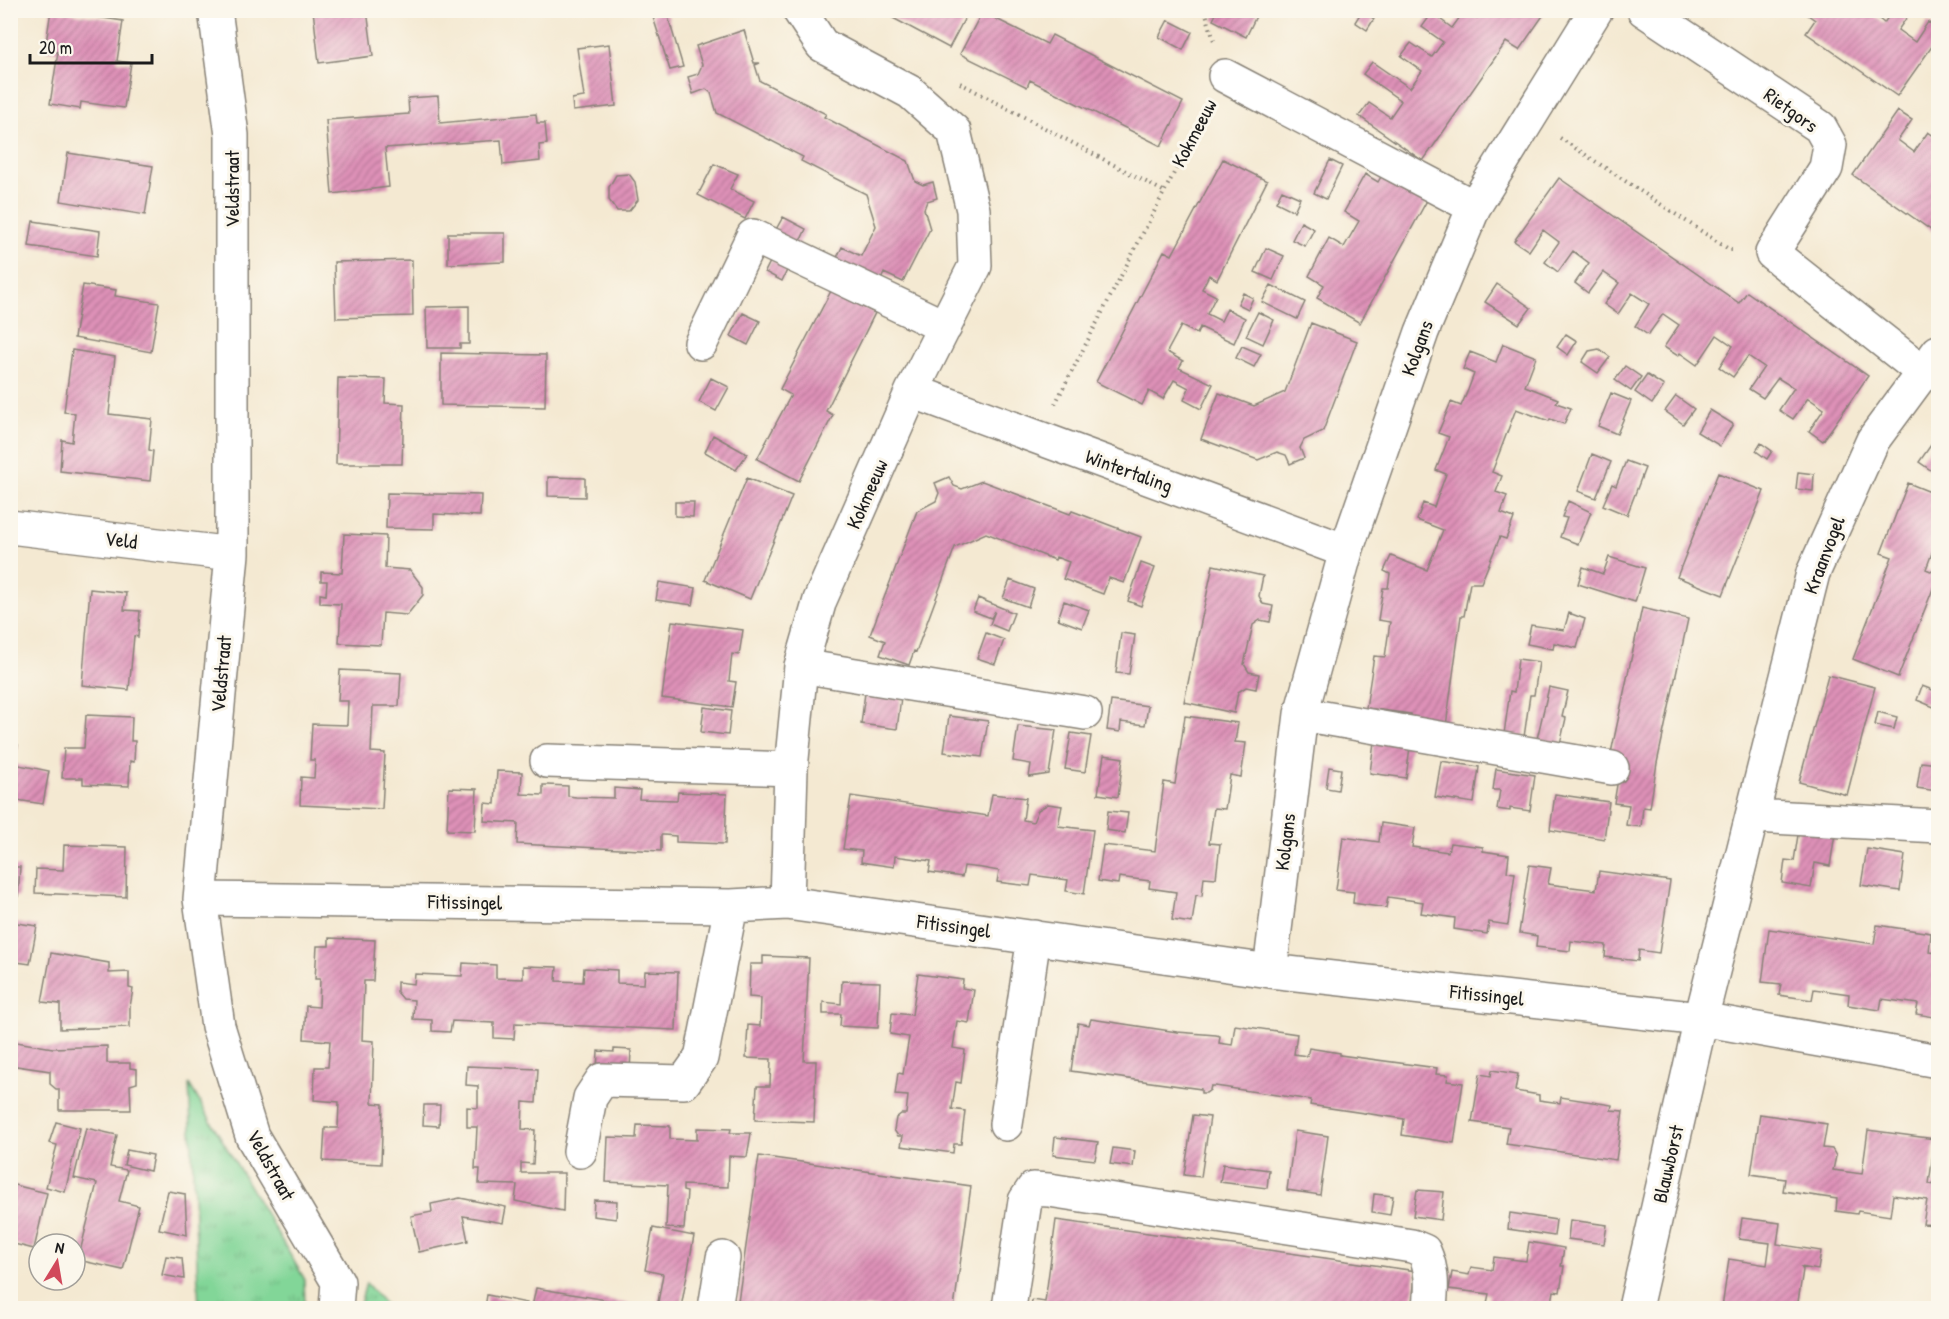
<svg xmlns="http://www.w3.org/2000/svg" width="1949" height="1319" viewBox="0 0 1949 1319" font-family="'Patrick Hand',sans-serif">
<defs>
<pattern id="grass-tufts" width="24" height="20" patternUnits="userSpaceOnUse" patternTransform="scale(1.5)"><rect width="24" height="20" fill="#82d698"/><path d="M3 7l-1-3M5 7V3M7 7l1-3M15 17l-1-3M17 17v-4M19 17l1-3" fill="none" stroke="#70b782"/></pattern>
<pattern id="building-hatch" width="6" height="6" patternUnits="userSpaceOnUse" patternTransform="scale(1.5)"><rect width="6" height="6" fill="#de91b8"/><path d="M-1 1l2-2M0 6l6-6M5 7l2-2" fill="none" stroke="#b37695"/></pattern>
</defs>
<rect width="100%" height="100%" fill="#fbf7ec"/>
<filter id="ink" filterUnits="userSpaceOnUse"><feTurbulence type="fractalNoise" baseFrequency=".0167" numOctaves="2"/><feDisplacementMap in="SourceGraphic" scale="12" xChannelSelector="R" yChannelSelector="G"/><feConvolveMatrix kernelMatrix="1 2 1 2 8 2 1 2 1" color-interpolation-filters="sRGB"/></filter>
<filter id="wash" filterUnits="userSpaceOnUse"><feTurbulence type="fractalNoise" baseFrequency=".008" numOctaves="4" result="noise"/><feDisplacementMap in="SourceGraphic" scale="24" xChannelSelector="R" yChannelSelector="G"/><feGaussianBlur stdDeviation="1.35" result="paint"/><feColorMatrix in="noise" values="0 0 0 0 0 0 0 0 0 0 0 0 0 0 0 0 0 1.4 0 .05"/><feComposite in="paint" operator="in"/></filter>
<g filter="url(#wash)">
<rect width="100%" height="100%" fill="#f4e9d2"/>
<!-- grass -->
<path fill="url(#grass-tufts)" stroke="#4f795a" stroke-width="1.5" d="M189,1084L304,1278L305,1308H199Z
M366,1283L388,1308H359Z"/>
<g id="blocks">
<!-- building -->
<path fill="url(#building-hatch)" d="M51,10L123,21L117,61L131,63L124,108L81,102L80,109L50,104L58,52L45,50Z
M313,10H367L373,56L319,63Z
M666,10L683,67L670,70L652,14Z
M878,10H969L949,48Z
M1218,10H1259L1246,37L1213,20Z
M1465,10L1477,18L1482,10H1547L1519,50L1506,42L1423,161L1359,116L1369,103L1390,117L1401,101L1363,74L1372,62L1410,88L1422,71L1401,56L1411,43L1432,57L1443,42L1422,27L1432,13L1452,28Z
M1801,10H1868L1884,23L1893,10H1912L1898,30L1915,42L1928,22L1938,30V38L1897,96L1806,33L1815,20Z
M1362,11L1374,19L1367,30L1355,22Z
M982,12L1047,44L1052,35L1183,102L1161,146L1030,80L1027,87L960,54Z
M1168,20L1192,32L1183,50L1159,37Z
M744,30L754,63H760L755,65L760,81L826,114L824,117L908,161L915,181L923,185L933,182L937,198L927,201L924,209L930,229L903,282L884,273L878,287L834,264L842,247L861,256L876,226L866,194L801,161L803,157L717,113L711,93L706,89L693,94L688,77L698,74L702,65L696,46Z
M609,44L616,106L573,111L572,99L584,97L577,48Z
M438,96L440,123L536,114L537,123H545L547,144L539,145L540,161L503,165L501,140L385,148L389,187L332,194L326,120L409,114L408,98Z
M1898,111L1912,120L1898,140L1914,152L1928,132L1938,139V235L1853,175Z
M68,153L153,166L145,215L61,201Z
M1223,159L1267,181L1217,280L1209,275L1202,289L1216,296L1207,314L1221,321L1227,309L1245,318L1234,343L1200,327L1197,334L1181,326L1167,352L1183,361L1179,368L1213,384L1201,409L1184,400L1189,388L1174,380L1163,399L1149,391L1142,405L1096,382L1164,251L1172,255Z
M1330,160L1342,166L1326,199L1314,193Z
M714,164L738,174L730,189L754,201L745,219L698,195Z
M1386,168L1431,193L1360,323L1317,298L1324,285L1309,276L1329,238L1344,247L1359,221L1344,212L1365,174L1378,182Z
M629,174L635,182L638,200L629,211H617L609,200V187L616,175Z
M1559,178L1739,303L1747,292L1868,376L1823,441L1809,431L1824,409L1808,398L1793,419L1779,410L1794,388L1778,378L1763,398L1749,389L1764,367L1748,356L1733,377L1719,367L1733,346L1717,335L1697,365L1680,353L1678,356L1664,347L1679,325L1663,314L1648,335L1635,326L1649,304L1632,293L1618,314L1604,304L1619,283L1603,272L1588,293L1575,283L1589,263L1573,251L1558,272L1545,262L1559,242L1543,230L1529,251L1514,241Z
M1282,190L1300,198L1294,211L1276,202Z
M783,217L806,229L798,246L774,233Z
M33,221L100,231L97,256L29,246Z
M1301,222L1314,229L1305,246L1292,240Z
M448,233H505V262L448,264Z
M10,246L17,247L13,269H10Z
M1266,248L1284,256L1273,280L1255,272Z
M412,260L413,316L336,318L334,262Z
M771,260L788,268L782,281L765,272Z
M1497,284L1531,308L1519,324L1485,302Z
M83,285L116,290L115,296L159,303L151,352L74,338Z
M1271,285L1305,302L1297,319L1262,302Z
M831,291L875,313L826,411L833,415L799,481L757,459L791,395L780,389Z
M1243,293L1253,298L1248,309L1238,304Z
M469,306V344H460V348H427L426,307Z
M1258,312L1274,320L1263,344L1246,336Z
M743,313L760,321L748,345L731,336Z
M1311,323L1357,341L1323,431L1304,440L1300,448L1304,458L1290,464L1286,455L1277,452L1258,460L1201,439L1219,393L1254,406L1285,392Z
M1566,334L1577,341L1568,355L1557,347Z
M1503,344L1536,357L1525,386L1558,399L1556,403L1571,408L1564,424L1550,419L1549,421L1516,409L1492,472L1502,476L1496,492L1507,496L1501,513L1514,518L1506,539L1500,537L1481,583H1470L1464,616H1461L1446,726L1411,721V714L1366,708L1374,656L1385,657L1390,622L1378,620L1383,588H1388L1390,574L1384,571L1391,556L1427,570L1443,530L1417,520L1423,503L1434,507L1446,474L1436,470L1449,437L1438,433L1451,402L1461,406L1468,390L1474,374L1463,369L1470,352L1496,362Z
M1242,346L1261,354L1254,367L1236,358Z
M1599,349L1610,357L1598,373L1582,362L1589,351Z
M72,350L115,357L109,414L152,419L149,450L153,451L150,481L60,471L62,440L72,442L75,413L64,412Z
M441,353L546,355L545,407L441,405Z
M1625,366L1641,377L1631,391L1615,380Z
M1647,375L1664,386L1652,404L1635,392Z
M338,378L386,379L385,403L404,404L402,464H336Z
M711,378L729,387L716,411L699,402Z
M1611,393L1631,401L1617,434L1598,426Z
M1676,396L1694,409L1683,424L1665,411Z
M1710,410L1733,424L1720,446L1697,432Z
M713,435L747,454L736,470L705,452Z
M1938,435V475L1919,462Z
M1761,443L1772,451L1767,459L1756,451Z
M1592,454L1611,462L1596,498L1578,491Z
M1626,461L1645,468L1627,515L1603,505L1612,484L1616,486Z
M1798,472L1814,474L1813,491L1796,489Z
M1718,473L1764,491L1723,595L1677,577Z
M548,477L585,478V497L548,496Z
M949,477L954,486L962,489L982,481L1070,514L1072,511L1141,537L1124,583L1109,578L1103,594L1063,579L1069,562L1056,557L1055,560L986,533L955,547L916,652L914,651L909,665L880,655L885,641L870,635L917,511L936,501L939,493L935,483Z
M747,478L792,496L750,599L705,580Z
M1908,483L1938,495V537L1926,569L1938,574V576L1898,677L1853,659L1892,557L1881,553Z
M387,493L481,495L480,516L434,514V529L386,528Z
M1568,501L1591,512L1578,544L1560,537L1567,518L1562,517Z
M675,502H694L693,517L675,516Z
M344,534L386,536L385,568L410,570L423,587V595L407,615L383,613L381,645L339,643L341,604L320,603V594L326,595L327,581H321V572L342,573Z
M1609,557L1645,568L1635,602L1578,584L1583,567L1603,574Z
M1141,563L1155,568L1141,606L1128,601Z
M1213,565L1263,576L1259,596L1263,604L1273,606L1270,622L1260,620L1253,625L1244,664L1249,672L1259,674L1256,689L1246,687L1238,692L1234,713L1184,702Z
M1010,580L1034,589L1028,607L1003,598Z
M659,582L696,588L693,605L656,600Z
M90,589L126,593L124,610L140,611L138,637L134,636L129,690L82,685Z
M10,597L17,598L12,642H10Z
M978,598L1014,613L1007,631L990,624L995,611L991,618L973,611Z
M1064,601L1089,610L1082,628L1058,619Z
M1642,608L1688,619L1657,763L1650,808L1643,807L1641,827L1626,825L1629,805L1614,803L1622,755L1611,753Z
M1569,613L1585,619L1577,648L1554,643L1553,649L1527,644L1531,625L1564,630Z
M672,621L743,630L739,655L732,654L729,681L736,682L732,707L662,698Z
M986,633L1004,640L995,664L977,658Z
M1121,633L1135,635L1129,674L1116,673Z
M1518,659L1539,662L1534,695H1530L1524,737L1504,734L1510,691L1514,692Z
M340,670L401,673L399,706H373L371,752L385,753L382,809L300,805L301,777L314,778L315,760H310L312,724L347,725L348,701H338Z
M1828,675L1875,687L1847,795L1799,782Z
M866,685L902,690L897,729L861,724Z
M1922,686L1938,692L1936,708L1917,700Z
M1549,687L1568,691L1562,717L1566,718L1560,744L1537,739Z
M1111,701L1148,706L1145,725L1121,722L1120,732L1107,730Z
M704,707L731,711L728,735L701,732Z
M1878,712L1897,717L1894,729L1875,725Z
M86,715L132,717L131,741H135L134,762L130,761L129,786L83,784V778H62L64,748H84Z
M949,716L988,721L982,757L944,752Z
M1185,716L1238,723L1235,742L1246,743L1241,777L1230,775L1225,809L1214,808L1209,843L1220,844L1216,878L1204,877L1202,896L1196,895L1192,923L1172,920L1176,892L1149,888L1150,881L1119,877L1118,884L1098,881L1103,845L1155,851L1164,782L1175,784Z
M1018,726L1056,730L1049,774L1029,777L1031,764L1013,761Z
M1071,733L1091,736L1085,772L1065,769Z
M1375,734L1411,739L1406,778L1370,773Z
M10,744L18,745L14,764L49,771L43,804L10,799Z
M1104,755L1123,758L1118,797L1098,794Z
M1441,761L1479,767L1474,803L1435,797Z
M1921,762L1938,764L1937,791L1917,788Z
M1329,767L1341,769L1338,790L1326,788Z
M1496,769L1535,775L1530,811L1510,808V811L1497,809L1500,790H1493Z
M497,771L522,772L521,794L543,795V785H547L568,786V796L576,797L614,798V788L640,790L639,799L677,800L678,792L727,794L725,844L676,842V836L664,835H661V851L517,844L518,823L484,821L485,803L495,804Z
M449,788L477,789L475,831L447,830Z
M992,794L1026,798L1023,820L1033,822L1038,810L1048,804L1062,806L1058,826L1093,830L1084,894L1066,891L1068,880L1032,875L1030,886L997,882L999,871L982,868L964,866L962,877L929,872L931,861L895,856L894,867L861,862L862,851L843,849L851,796L988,816Z
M1555,794L1609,802L1604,839L1550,830Z
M1108,811L1128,813L1125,833L1106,830Z
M1800,822L1836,827L1830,866L1815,863L1811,888L1782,883L1785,860L1794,861Z
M1381,823L1415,828L1412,847L1448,852L1450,843L1483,847V851L1509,855L1507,872L1515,873L1508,925L1489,922L1487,934L1454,929L1455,918L1421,913L1423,902L1388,897L1386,908L1353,903L1354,892L1336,890L1343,837L1379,842Z
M64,845L127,847L126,897L35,893L36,869L63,870Z
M1867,849L1905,855L1900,891L1861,885Z
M1529,865L1551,868L1548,884L1596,890L1599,871L1670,881L1659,953L1639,950L1638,961L1605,957L1606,945L1571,941L1570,951L1536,947L1537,936L1519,933Z
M10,867H20L18,897H10Z
M10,922L37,926L30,964L10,961Z
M1877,925L1931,933L1929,952L1938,953V984L1934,1017L1916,1014L1918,1004L1882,999L1880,1010L1848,1005L1849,994L1814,989L1812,1000L1779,995L1781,984L1762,982L1769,929L1874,944Z
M329,938L375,940L373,981H364L362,1040L374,1041L372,1103L383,1104L381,1164L323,1161L325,1128H338L339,1102L314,1100L315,1067H328L330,1041L304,1039L306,1006L319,1007L320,979H315L317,946H329Z
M51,953L109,963V973L129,972V988L133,989L130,1007V1027L60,1029V1004L42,1002Z
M763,956L809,958L804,1061H816L814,1122L755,1120L757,1086H770L771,1059L746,1058L748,1025L760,1026L761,998L749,997L750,964H763Z
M463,963L496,965V978L523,979V966L557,967L556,981L583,982L584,968L617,970V983L644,984L645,971L678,972L676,1030L515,1023L514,1039L494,1038V1023L452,1021L450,1032L432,1031V1020L413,1019L414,1000L403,999L397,992V982L414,984L415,974L462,976Z
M918,974L963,980L962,988L974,990L969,1023L957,1021L953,1048L965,1050L961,1083L956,1082L952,1109L965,1111L961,1144H954L953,1153L901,1146L903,1136H898L894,1130L896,1118L901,1114H906L908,1096L895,1095L898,1073L903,1074L909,1037L890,1034L892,1013L912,1015Z
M842,981L880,982L878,1028L840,1026L841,1014H823V1002L841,1004Z
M1091,1019L1177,1032L1216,1035L1220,1036L1219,1043L1232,1045L1235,1025L1297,1034L1294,1054L1307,1056L1309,1048L1340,1053V1055L1437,1068L1436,1074L1448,1075L1447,1081L1463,1083L1454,1143L1402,1135L1404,1119L1310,1105L1311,1100L1215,1086H1211L1210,1090L1206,1093H1201V1089L1071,1071L1078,1023L1089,1025Z
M10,1041L53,1048L107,1046V1063H130V1068L137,1069V1083L130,1085L131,1110H59V1089H56L50,1084V1071L10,1065Z
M614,1049L631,1050L630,1072L597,1070L598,1051L614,1052Z
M467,1066L538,1069L536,1103L523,1102L522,1129L535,1130L533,1164L521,1163V1173H564L563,1211L515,1201L517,1185L479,1184L480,1169H475L477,1127H467V1107L478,1108V1086L466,1085Z
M1492,1070L1518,1074L1515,1091L1539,1095V1100L1560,1103L1561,1097L1612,1105L1611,1110L1623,1111L1616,1160L1506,1144L1509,1127L1472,1122L1480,1074L1491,1076Z
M424,1105H440L439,1126L423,1125Z
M1760,1114L1827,1124L1823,1148L1832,1149L1836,1156L1833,1170L1862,1174L1868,1130L1935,1139L1929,1184L1938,1185V1225L1923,1224L1927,1200L1893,1195L1890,1216L1858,1211L1857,1214L1836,1211L1837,1199L1783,1191L1785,1179L1751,1174Z
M1193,1115L1210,1117L1201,1177L1184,1175Z
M56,1122L80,1128L65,1192L46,1187L57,1145L49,1143Z
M637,1125L670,1126V1139L697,1140V1128L731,1129L730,1133H751L747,1157L729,1156L728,1187L683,1185V1191L687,1192L684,1229L666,1228L668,1185L606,1182L608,1137L636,1138Z
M86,1128L117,1135L110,1167L127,1170L119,1201L139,1206L123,1270L78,1260L97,1183L74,1178Z
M1295,1131L1328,1136L1320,1195L1287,1190Z
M1055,1137L1098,1142L1095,1160L1053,1155Z
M1113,1148L1135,1151L1133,1167L1110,1164Z
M127,1150L153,1155L150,1171L124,1165Z
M759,1156L971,1186L954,1308H737Z
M1223,1164L1269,1170L1267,1188L1220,1182Z
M10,1184L47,1193L34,1249L10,1243Z
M1417,1190L1444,1192L1441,1220L1413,1216Z
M168,1191L185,1194L187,1235L159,1229Z
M1374,1194L1393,1196L1390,1215L1372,1212Z
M460,1198L506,1207L503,1223L463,1216L468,1241L419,1252L411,1216L432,1212L431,1204Z
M594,1200L617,1201L616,1219L593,1216Z
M1510,1213L1556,1220L1554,1236L1508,1229Z
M1742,1218L1780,1223L1777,1244L1821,1251L1818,1270L1801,1267L1803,1270L1798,1302H1801L1800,1308H1722L1729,1259L1767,1265L1770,1243L1739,1239Z
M1056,1220L1416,1271L1411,1308H1031L1032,1300L1045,1302Z
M1570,1220L1607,1225L1604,1244L1568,1239Z
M653,1228L694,1236L681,1308H657L663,1274L645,1270Z
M1529,1242L1564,1248L1561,1266H1564L1560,1292L1554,1291L1551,1308H1486L1489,1294L1449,1289L1452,1272L1469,1275L1471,1267L1492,1270L1494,1257L1526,1261Z
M166,1256L182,1258L184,1279L162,1275Z
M536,1288L636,1305L635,1308H485L487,1295L527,1303V1306L532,1307Z"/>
</g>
</g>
<g filter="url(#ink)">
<use href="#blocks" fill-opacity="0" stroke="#888277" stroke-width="1.5"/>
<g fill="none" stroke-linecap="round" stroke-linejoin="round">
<!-- minor casing -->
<g stroke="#888277" stroke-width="36">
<path id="minor" d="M215,10L232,135V554L200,899L218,1026L252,1136L338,1282L336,1308
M1644,10L1820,127L1830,145L1826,168L1772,253L1924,373
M1225,76L1474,207
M701,343L753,236L945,327
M912,391L1346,551
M10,527L232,554
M801,666L1085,713
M1301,714L1612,768
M547,761L791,769
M1753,816L1938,826
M200,899L731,906L787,903L1270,971L1701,1019L1938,1061
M787,903L791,769L801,666L820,600L912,391L975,266L973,210L954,131L910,92L822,45L799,10
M1270,971L1301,714L1346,551L1422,332L1474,207L1596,10
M1006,1124L1034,937
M580,1151L590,1098L602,1080L684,1082L701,1058L731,906
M715,1308L723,1258
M1009,1308L1025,1201L1033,1189L1049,1190L1412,1246L1424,1251C1433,1271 1432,1287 1430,1308
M1635,1308L1701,1019L1813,573L1873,440L1938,352"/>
</g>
<!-- path -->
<path stroke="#888277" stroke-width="4" stroke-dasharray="1.5 4.5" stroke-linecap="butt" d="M1205,10L1214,41
M960,83L1163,191
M1560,138L1730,250H1735
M1055,404L1207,109"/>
<!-- minor -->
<use href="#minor" stroke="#fff" stroke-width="33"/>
</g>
</g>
<g text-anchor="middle" stroke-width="6" stroke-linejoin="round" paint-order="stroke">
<!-- street labels -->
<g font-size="20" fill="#1c1c1c" stroke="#fbf7ec">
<text transform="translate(1791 110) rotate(36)" y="7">Rietgors</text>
<text transform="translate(1194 133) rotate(-62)" y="7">Kokmeeuw</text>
<text transform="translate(232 189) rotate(-90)" y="7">Veldstraat</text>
<text transform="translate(1417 348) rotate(-70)" y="7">Kolgans</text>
<text transform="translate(1129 471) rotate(20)" y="7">Wintertaling</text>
<text transform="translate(867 494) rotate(-66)" y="7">Kokmeeuw</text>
<text transform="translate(121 540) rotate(7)" y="7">Veld</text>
<text transform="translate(1824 555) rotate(-69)" y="7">Kraanvogel</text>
<text transform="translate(221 674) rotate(-85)" y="7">Veldstraat</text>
<text transform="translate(1285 842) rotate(-83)" y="7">Kolgans</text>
<text transform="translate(465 902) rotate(1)" y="7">Fitissingel</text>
<text transform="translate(954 926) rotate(8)" y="7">Fitissingel</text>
<text transform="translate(1487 995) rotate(6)" y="7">Fitissingel</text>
<text transform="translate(1668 1164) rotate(-77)" y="7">Blauwborst</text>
<text transform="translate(271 1165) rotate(61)" y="7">Veldstraat</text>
</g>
</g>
<!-- margin -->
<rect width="1949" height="1319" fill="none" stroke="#fbf7ec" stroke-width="36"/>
<!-- north arrow -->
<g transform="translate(57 1262) rotate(11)"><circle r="28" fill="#fbf7ec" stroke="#a29f99" stroke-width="1.5"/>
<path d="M0-4.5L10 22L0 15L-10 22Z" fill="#d1495b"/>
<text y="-9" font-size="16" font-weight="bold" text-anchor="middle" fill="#1c1c1c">N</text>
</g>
<!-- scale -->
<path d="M30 54v9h122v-9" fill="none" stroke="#1c1c1c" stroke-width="3"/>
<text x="39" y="54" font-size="18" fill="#1c1c1c" stroke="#fbf7ec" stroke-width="4.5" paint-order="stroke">20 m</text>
</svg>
